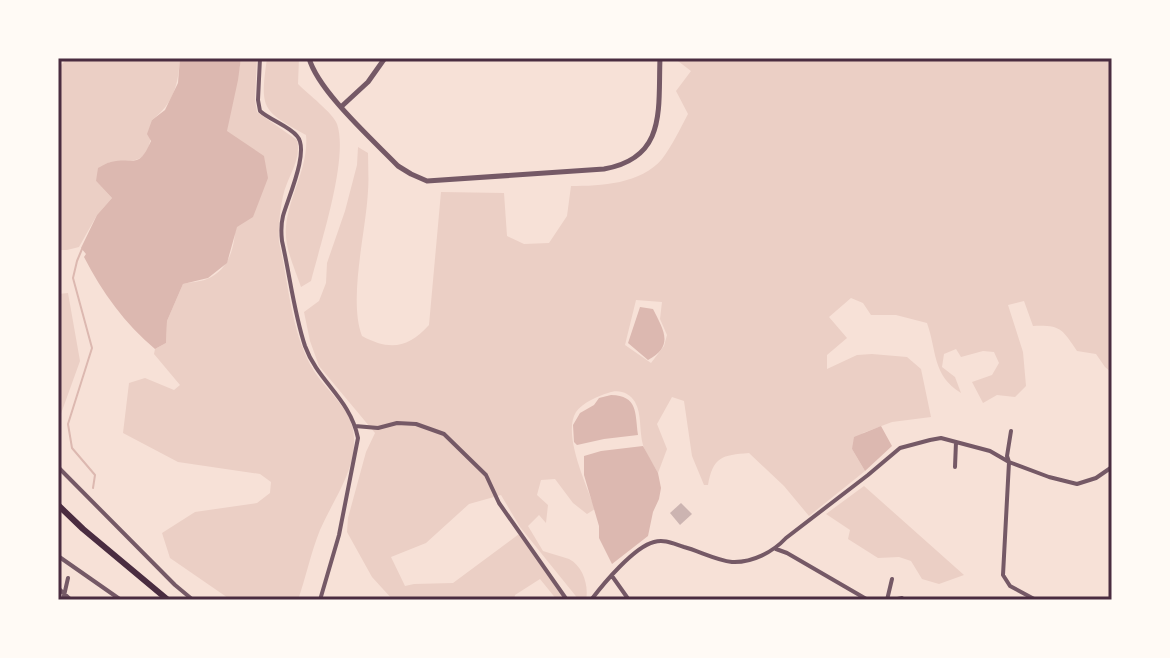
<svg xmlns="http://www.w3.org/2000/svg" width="1170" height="658" viewBox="0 0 1170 658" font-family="Arial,sans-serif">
<rect width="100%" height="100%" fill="#f7e1d7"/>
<!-- green -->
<path fill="#ebcfc5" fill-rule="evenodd" d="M68,58H180C178,85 174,103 152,120C150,158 147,162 109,162L96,181L112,198L97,215L79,247L67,250H58V68Z
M241,58H257L255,100L257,112L297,140C302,160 287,177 283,196C280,211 278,226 279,242C289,284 291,334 314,371C328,393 354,410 354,439C355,472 333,500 320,530C311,552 306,577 298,600H231L170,558L162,533L195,512L257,503L270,493L271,482L260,474L178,462L123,433L129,383L145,378L174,390L180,385L154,354L155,349L166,343L167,321L183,284C191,282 200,282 207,279C258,257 224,171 227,130C228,108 238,82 241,58Z
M267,58H299L298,84C308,94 333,113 337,124C349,158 320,245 311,281L301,287C295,269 284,247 286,227C289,195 309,167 306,135C261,110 260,109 267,58Z
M674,58H1112V373L1105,367L1096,354L1077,351C1062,329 1061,325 1033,326L1024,301L1008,305L1023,352L1026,386L1015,397L997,395L983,403L972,382L992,375L999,363L994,352L983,351L961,357L956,349L944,354L942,367L955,377L961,393C932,375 937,351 927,323L896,315H871L863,303L851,298L829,317L847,338L827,355V369L857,355L872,354L907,357L921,369L931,417L892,422L863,433L852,449L865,471L809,516L784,486L749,453C722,455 713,457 708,485H704L692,456L684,401L672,397L657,424L667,449L658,473C653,464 646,454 643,445C639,431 642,414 635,402C629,392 618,389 608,393C598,396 582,403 576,412C562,434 587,486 595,509L587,514L573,503L555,479L541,480L537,495L548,505L546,523L539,515L528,526L543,551C551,554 561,556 569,559C583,566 589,586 586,600H579L520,527L501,495L469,504L426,543L391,557L405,586L414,584L453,583L519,534L565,600H557L540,579L515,595L514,600H393L372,577L347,532L348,518L366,452L375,433L319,366L310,341L304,312L319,301L326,283L327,263L345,211L357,165L358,147L368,153C368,166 369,179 368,191C366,232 348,299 362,336C390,351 408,348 429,325L441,192L504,193L507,236L524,244L549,243L567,216L571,186C601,186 641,184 662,159C672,146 680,129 688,114L676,91L691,71ZM636,300L662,302L660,319L667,335L664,346L651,363L625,345Z
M68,293L80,361L58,422V294Z
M864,486L964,575L939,584L922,579L911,561L899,557L878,558L848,539L850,530L826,514Z"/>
<!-- water -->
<path fill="#dcb8b0" d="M180,58H241L238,80L227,131L264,156L268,178L253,217L237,227L227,263L208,278L183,284L167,321L166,343L155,349C125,324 102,292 84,257L86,254L81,248L97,215L112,198L96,181L98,168C100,167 108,162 111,162C134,156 138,171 151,141L147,134L152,120L165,110L178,83Z
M640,307L653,309C663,329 675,346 648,360L628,343Z
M611,395C638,396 635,412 638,435L604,439L577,445L574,442L573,425L580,413L594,405L599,398Z
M881,426L892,446L865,471L852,449L854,437Z
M643,446L658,473L661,488L659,499L653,512L648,536L612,564L599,538V526L584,475V456L601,451Z"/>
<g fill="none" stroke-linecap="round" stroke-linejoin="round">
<!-- stream -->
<path stroke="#dcb8b0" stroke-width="2" d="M82,249L77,261L73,278L92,348L68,424L72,448L95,475L93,488
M58,599L59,596"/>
</g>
<!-- building -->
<path fill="#ccb4b1" d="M681,503L692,514L680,525L670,513Z"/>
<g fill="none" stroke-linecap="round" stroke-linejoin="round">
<!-- minor -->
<path stroke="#755966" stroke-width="4" d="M260,58L258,100L260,111C270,120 289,126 297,136C310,150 288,198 283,216C281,224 281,232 282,241C290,276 294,313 305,346C318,382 350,398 358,438L339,535L320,600
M355,426L378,428L397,423L416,424L444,434L486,475L499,503L567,600
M1011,431L1007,456L1009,462L1003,575L1010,586L1036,600
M58,467L175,585L193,600
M955,467L956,442
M776,549L787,553L868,600
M58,556L121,600
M612,576L629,600
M58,588L71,600
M63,600L68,578
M591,600C604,583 634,547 654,542C665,539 674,544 684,547C699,551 716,560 732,562C752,563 773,552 786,538L868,475L900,448L930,440L941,438L990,451L1009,462L1049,477L1077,484L1096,478L1112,467
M887,600L892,579
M893,600L902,598"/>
<!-- tertiary -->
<path stroke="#755966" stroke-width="5" d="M309,58C318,91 373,140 398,166L411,174L427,181L604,169C667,158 658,109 660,58
M342,106L368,82L385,58"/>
<!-- trunk -->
<path stroke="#4a2c40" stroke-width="6" d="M58,505L83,529L168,600"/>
</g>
<!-- border -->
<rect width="1170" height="658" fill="none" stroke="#fffaf5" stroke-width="120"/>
<rect x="60" y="60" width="1050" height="538" fill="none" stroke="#4a2c40" stroke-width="3"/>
</svg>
